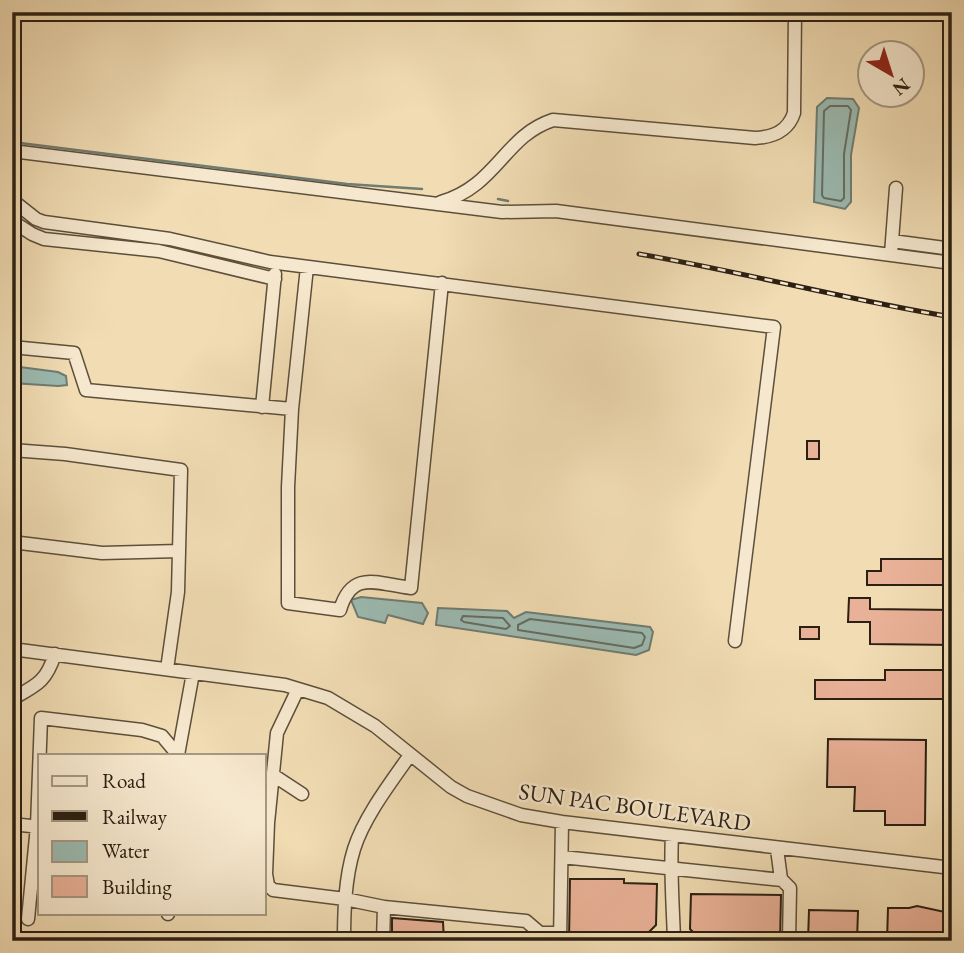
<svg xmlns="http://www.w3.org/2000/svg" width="964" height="953" viewBox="0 0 964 953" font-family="'EB Garamond',serif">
<rect width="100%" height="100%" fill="#f1dcb3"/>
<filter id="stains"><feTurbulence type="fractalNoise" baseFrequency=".00286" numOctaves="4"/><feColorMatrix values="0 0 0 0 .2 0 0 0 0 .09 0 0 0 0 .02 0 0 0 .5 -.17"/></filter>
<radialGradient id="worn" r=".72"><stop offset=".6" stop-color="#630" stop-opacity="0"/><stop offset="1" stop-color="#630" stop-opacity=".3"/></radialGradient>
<!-- water -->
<path fill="#9bbab1" stroke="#6f7c72" stroke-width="2" d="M827,98L853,99L859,108L851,155V202L845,209L814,202L817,107Z
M12,366L58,372L66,376L67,385L58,386L12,383Z
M361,597L422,603L428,613L423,624L388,615L385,623L358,617L351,600Z
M438,608L507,611L514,618L526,612L650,627L653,632L649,650L636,655L436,625Z"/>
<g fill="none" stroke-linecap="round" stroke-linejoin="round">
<!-- shore -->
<path stroke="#646d62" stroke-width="2" d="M830,106H848L851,110L844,154V198L841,201L824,198L822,195L824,111Z
M463,616L503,618L510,626L506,629L464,622L461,620Z
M530,619L642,633L645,637L642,645L634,648L518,630V625Z"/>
<!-- stream -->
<path stroke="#6f7c72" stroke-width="2.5" d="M12,142L347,184L422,189
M498,199L508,201"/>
</g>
<!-- building -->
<path fill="#e9b197" stroke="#2c2013" stroke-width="2" d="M807,441H819V459H807Z
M881,559H950L952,585H867V571H881Z
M849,598H870V609L952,610V645L870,644V622H848Z
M800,627H819V639H800Z
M885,670H952V699H815V680H885Z
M828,739L926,740L925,825H885V811H854L855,787H827Z
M570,879H624V883L657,884L656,925L647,934L621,933V941H569Z
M691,894L781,895L780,941L699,938L690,929Z
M917,906L945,912V941H887L888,908H909Z
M809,910L858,911L857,941H808Z
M392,918L443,922L444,941H392Z"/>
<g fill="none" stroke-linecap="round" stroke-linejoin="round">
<!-- minor casing -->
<g stroke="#5d4f3b" stroke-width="15">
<path id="minor" d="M12,151L502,212L556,211L952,263
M12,200L36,219L44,222L170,239L270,262L774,327L735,641
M441,202C497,186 504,136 553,120L755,138C774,137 788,131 794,113L795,12
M12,221L32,234L44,239L159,251L275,279
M892,241L952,249
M891,254L896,188
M12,347L74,353L86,390L292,409L288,487V603L340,610C352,569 377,584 411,588L442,283
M262,407L275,274
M292,409L307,267
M12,450L65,454L181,470L178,592L167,669
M12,542L102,553L179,551
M12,649L285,685L328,698L375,726L451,787L467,796L521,815L562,822L952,868
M298,689L277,733L268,823L266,874L268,885L273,890L345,899L384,907L383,941
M12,699C37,685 46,682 55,654
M178,755L193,673
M273,775L302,794
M12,824L40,827
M672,836C670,871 673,906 674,941
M777,849L781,879L790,888L789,941
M562,857L782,880
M384,907L526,921L540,933H560
M168,914V913
M28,919L37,826L41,718L142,730L162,736L178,755
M344,941C344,911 345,878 354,849C364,817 391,782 410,755
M560,941L562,822"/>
</g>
<!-- minor -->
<use href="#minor" stroke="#f6e8ce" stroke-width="12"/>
<!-- rail casing -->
<g stroke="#2c2013" stroke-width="5">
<path id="rail" d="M639,254C744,272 847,300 952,317"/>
</g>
<!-- rail -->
<use href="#rail" stroke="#f6e8ce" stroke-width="2.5" stroke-dasharray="8" stroke-linecap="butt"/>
</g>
<g text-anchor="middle" stroke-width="5" stroke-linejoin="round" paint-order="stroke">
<!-- street labels -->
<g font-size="23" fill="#2c2013" stroke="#f6e8ce">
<text transform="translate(635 807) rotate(8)" y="8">SUN PAC BOULEVARD</text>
</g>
</g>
<!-- margin -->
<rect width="964" height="953" fill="none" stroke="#f1dcb3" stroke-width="42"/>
<rect x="14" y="14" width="936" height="925" fill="none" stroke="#2c2013" stroke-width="3.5"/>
<rect x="21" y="21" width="922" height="911" fill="none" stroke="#2c2013" stroke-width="2"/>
<!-- legend -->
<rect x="38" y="754" width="228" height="161" fill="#f6e8ce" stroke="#a59883" stroke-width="2"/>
<rect x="52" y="776" width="35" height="10" fill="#f6e8ce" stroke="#a59883" stroke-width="2"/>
<text x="102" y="788" font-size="21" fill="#2c2013">Road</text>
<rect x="52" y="811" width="35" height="10" fill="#2c2013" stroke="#a59883" stroke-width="2"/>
<text x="102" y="824" font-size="21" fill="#2c2013">Railway</text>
<rect x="52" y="841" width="35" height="21" fill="#9bbab1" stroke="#a59883" stroke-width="2"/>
<text x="102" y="858" font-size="21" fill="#2c2013">Water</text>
<rect x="52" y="876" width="35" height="21" fill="#e9b197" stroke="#a59883" stroke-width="2"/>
<text x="102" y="894" font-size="21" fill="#2c2013">Building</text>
<!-- north arrow -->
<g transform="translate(891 74) rotate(141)"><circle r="33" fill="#f6e8ce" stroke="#a59883" stroke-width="2"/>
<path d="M0-5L12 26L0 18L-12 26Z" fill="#8f2418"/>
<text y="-10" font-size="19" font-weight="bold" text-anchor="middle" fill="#2c2013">N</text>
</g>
<rect width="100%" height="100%" filter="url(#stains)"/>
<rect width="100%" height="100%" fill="url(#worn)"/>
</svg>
